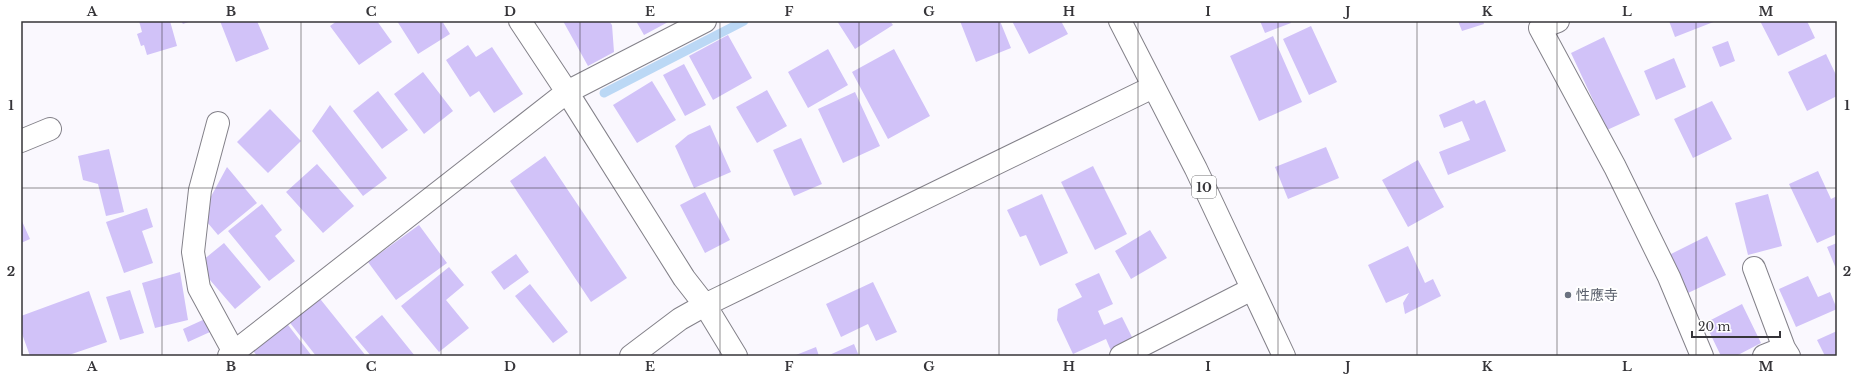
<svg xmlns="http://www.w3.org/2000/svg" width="1858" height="377" viewBox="0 0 1858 377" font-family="'Libre Baskerville','Noto Sans JP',serif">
<rect width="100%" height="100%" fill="#faf8fe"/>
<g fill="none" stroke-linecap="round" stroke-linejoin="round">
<!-- stream -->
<path stroke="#bbd8f5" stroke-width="9" d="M604,93L744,21"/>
</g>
<!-- building -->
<path fill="#d1c2f8" d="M139,21H170L177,46L147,55L144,45L141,46L137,34L142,32Z
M181,21H191L183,24Z
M220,21H257L269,49L236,62Z
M337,21H377L392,42L359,65L330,26Z
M397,21H442L450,34L418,54Z
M563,21H609L612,25L614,52L588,66Z
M636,21H670L644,35Z
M837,21H890L893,25L855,49Z
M960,21H1000L1011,48L976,62Z
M1012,21H1061L1068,34L1029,54Z
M1260,21H1290L1291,23L1265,33Z
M1458,21H1483L1484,24L1462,31Z
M1669,21H1716L1675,37Z
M1760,21H1807L1815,38L1778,56Z
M1311,26L1337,82L1309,95L1283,39Z
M728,35L752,78L713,100L689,56Z
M1273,36L1302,102L1259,121L1230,56Z
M1604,37L1640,115L1607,130L1571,53Z
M1728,41L1735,61L1720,67L1712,47Z
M468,45L476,57L492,47L523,94L494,113L479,91L470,97L446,60Z
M828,49L848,85L808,108L788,72Z
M894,49L930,116L888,139L852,72Z
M1826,54L1837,77V96L1807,111L1788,72Z
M1674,58L1686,87L1656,100L1644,71Z
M684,64L706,105L685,116L663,75Z
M423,72L453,111L424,134L394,94Z
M652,81L676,120L637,143L613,105Z
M767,90L787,126L757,143L736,107Z
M378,91L408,130L382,149L353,111Z
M855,92L880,146L843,163L818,109Z
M1474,100L1476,104L1485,100L1506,151L1448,175L1439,152L1470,140L1462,121L1444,128L1439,115Z
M1712,101L1732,139L1693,158L1674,119Z
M330,105L387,178L363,196L312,131Z
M270,109L301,141L268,173L237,142Z
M710,125L731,172L694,188L675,146L688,135Z
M801,138L822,184L794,196L773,150Z
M1326,147L1339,178L1288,199L1275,167Z
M109,149L124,212L106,216L98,184L83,180L78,156Z
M545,156L627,278L591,302L510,181Z
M1418,160L1444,207L1408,227L1382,180Z
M317,164L354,206L323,233L286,192Z
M1093,166L1127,234L1095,250L1061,182Z
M227,167L257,203L218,235L201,215Z
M1818,171L1831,199L1837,196V234L1817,243L1789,184Z
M705,192L730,240L705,253L680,205Z
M1042,194L1068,253L1040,266L1026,235L1020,237L1007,210Z
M1768,194L1782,246L1748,255L1735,203Z
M262,204L282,230L275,236L295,261L269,281L228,231Z
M147,208L153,227L142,231L153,263L124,273L106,222Z
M21,219L30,239L21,243Z
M419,225L447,263L396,300L368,262Z
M1150,230L1167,258L1131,279L1115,251Z
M1707,236L1726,275L1688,293L1669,255Z
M224,243L261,287L235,309L197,265Z
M1837,243V271L1827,247Z
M1408,246L1425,283L1433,279L1441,296L1405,314L1403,303L1409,293L1386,303L1368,265Z
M516,254L529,272L504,290L491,272Z
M449,267L464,285L446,300L469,328L439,352L401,306Z
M180,272L188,320L155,328L142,283Z
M1099,273L1113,304L1098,311L1104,325L1122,317L1135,343L1112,353L1106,339L1073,354L1057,320L1058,309L1082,297L1075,284Z
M1808,276L1818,297L1830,292L1837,309L1796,327L1779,289Z
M873,282L897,332L876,341L868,324L841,337L826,304Z
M530,284L568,332L553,343L515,296Z
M130,290L144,333L120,340L106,297Z
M89,291L107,342L66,356H30L21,331V316Z
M317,295L366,356H316L287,319Z
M1742,304L1761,343L1736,356H1721L1705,323Z
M382,315L415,356H371L355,337Z
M205,319L210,332L188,342L183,329Z
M285,321L312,356H257L251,348Z
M1837,331V356H1825L1817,340Z
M854,344L859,356H827Z
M816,347L819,356H797L796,355Z"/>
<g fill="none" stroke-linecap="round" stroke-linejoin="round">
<!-- minor casing -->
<g stroke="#838189" stroke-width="24">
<path id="minor" d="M520,21L567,92L684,278L705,305L736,356
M1558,21L1540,28L1615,167L1669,277L1702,356
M218,123L200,190L193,252L199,288L236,356
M21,141L50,129
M1754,268L1784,348
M229,356L567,92L705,21
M631,356L680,319L705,305L1153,87
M1121,356L1252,289
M1764,356L1784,348L1789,356"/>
</g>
<!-- highway casing -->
<g stroke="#838189" stroke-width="24">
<path id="highway" d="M1120,21L1196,169L1284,356"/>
</g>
<!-- minor -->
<use href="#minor" stroke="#fff" stroke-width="22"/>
<!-- highway -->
<use href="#highway" stroke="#fff" stroke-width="22"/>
</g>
<!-- grid -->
<path fill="none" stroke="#363539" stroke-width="1" stroke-opacity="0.55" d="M162,21V356M301,21V356M441,21V356M580,21V356M720,21V356M859,21V356M999,21V356M1138,21V356M1278,21V356M1417,21V356M1557,21V356M1696,21V356M21,188H1837"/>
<!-- markers -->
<circle fill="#6b7280" stroke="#fff" stroke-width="1.5" cx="1568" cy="295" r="4"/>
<g text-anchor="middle" stroke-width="4" stroke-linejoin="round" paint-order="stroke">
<!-- shield labels -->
<rect fill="#fff" stroke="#727274" stroke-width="1" x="1192" y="176" width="24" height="22" rx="3"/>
<g font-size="13" font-weight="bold" fill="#363539">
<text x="1204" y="192">10</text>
</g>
<!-- worship labels -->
<g font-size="14" fill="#5b616d" stroke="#fff" text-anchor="start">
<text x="1576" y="300">性應寺</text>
</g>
</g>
<!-- border -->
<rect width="1858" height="377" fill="none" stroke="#ffffff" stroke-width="44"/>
<!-- scale -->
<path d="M1692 331v6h88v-6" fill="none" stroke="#363539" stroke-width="2"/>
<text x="1698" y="331" font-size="12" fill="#363539" stroke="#ffffff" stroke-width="3" paint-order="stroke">20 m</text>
<rect x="22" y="22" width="1814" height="333" fill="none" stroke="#363539" stroke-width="1.5"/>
<g font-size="13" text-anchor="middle" font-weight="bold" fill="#363539">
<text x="92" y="16">A</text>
<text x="231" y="16">B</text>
<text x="371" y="16">C</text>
<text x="510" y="16">D</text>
<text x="650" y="16">E</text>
<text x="789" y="16">F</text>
<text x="929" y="16">G</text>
<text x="1069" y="16">H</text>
<text x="1208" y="16">I</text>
<text x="1348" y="16">J</text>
<text x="1487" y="16">K</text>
<text x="1627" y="16">L</text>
<text x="1766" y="16">M</text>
<text x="11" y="110">1</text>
<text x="1847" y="110">1</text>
<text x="11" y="276">2</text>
<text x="1847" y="276">2</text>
<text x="92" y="371">A</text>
<text x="231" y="371">B</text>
<text x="371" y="371">C</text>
<text x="510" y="371">D</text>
<text x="650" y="371">E</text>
<text x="789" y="371">F</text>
<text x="929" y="371">G</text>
<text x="1069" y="371">H</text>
<text x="1208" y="371">I</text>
<text x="1348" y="371">J</text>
<text x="1487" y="371">K</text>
<text x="1627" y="371">L</text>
<text x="1766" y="371">M</text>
</g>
</svg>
